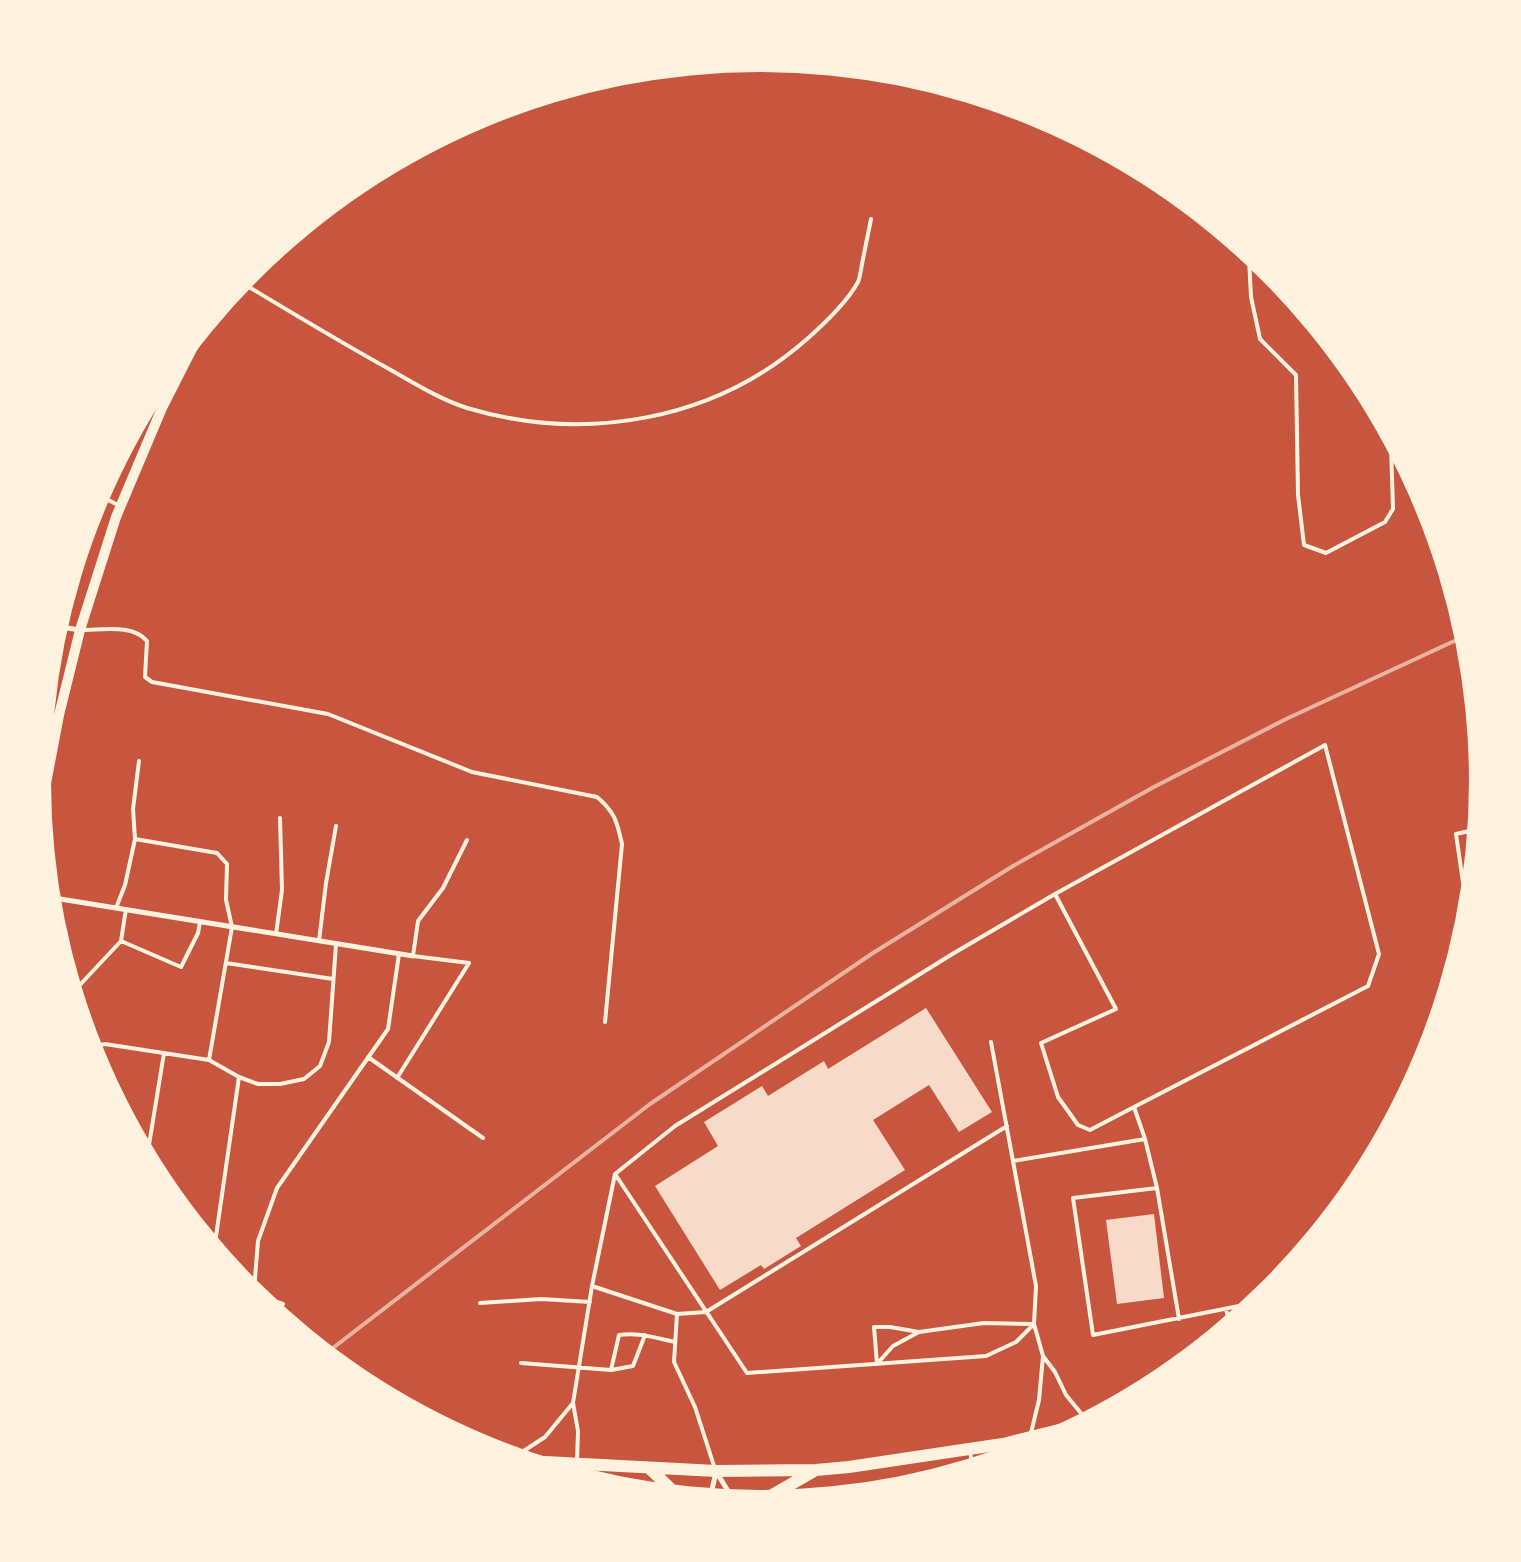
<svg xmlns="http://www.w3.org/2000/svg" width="1521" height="1562" viewBox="0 0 1521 1562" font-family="Montserrat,sans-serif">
<rect width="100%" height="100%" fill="#c8553d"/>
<!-- building -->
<path fill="#f7dbc8" d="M926,1008L992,1112L959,1132L929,1085L873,1120L905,1170L796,1238L801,1246L764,1269L761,1265L720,1290L655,1186L718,1146L704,1122L762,1086L768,1096L824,1061L828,1069Z
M1154,1214L1164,1298L1117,1304L1106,1220Z"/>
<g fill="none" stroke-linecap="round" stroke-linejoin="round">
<!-- service -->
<path stroke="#fff3e0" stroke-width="4" d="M1249,258L1251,297L1260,339L1296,375L1298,495L1304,545L1326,553L1385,522L1393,509L1391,445
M244,284C292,313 340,342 389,369C414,383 439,399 467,408C585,443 714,421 807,339C824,324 847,302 858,282C860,277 861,270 862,264C865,249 868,234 871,219
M102,497L120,506
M82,630C103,630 133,624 147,641L145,677L152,682L328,714L472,772L597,797C615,812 617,822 622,844L605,1022
M139,761L133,809L135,839L217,853L227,864L226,900L232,927L209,1060
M1466,903L1456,834L1474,830
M116,908L125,885L135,839
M276,934L282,890L280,818
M121,941L181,967L198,933L200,922
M319,941L326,883L336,826
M226,963L333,979
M77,988L121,941L126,909
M991,1042L1036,1286L1034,1324L1043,1356L1039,1400L1031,1433
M94,1046L105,1044L209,1060L239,1077L215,1243
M368,1057L483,1138
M239,1077L258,1084H280L304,1079L320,1066L329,1042L336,944
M397,1078L469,963L413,956L418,921L443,888L467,840
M1145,1139L1157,1188L1073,1198L1093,1335L1249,1304
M148,1151L164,1053
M1013,1161L1145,1139L1134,1107L1368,986L1379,954L1325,745L1055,894
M615,1174L747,1373L986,1356L1016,1342L1034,1324
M1157,1188L1179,1319
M592,1286L677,1314L674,1362L695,1407L715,1469
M254,1290L258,1241L277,1188L388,1029L399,954
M262,1297L283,1304
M480,1303L541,1299L590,1302
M1226,1309L1229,1321
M677,1314L706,1312L1007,1126
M1043,1356L1055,1372L1066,1395L1085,1418
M521,1363L611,1370L633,1366L645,1335
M877,1364L874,1327H890L919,1332L984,1323L1034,1324
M877,1364L893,1346L919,1332
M611,1370L619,1335C638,1332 656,1338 675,1342
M970,1452L972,1463
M519,1454L545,1437L573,1403
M575,1471L577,1463L578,1431L573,1403L592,1286L615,1174L675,1126L954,953L1055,894L1116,1009L1041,1043L1058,1097L1078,1125L1090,1130L1134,1107"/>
<!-- minor -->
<path stroke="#fff3e0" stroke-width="5" d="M61,627L80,630
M54,898L413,956
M717,1473L731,1496
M711,1494L716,1472"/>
<!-- secondary -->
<path stroke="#fff3e0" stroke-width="10" d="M44,794L59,715L80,630L116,517L162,408L193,347"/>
<!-- primary -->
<path stroke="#fff3e0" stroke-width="12" d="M545,1462L716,1471L816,1470L849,1467L969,1449L1003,1444L1063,1429
M649,1468L672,1490
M769,1498L774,1494L814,1471"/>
<!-- rail -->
<path stroke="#e9b49f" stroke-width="4" d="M329,1351L650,1104L873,953L1013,866L1152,788L1286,719L1463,637"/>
</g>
<!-- crop -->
<path d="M0 0H1521V1562H0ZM51 781a709 709 0 1 1 1418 0a709 709 0 1 1-1418 0Z" fill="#fff3e0" fill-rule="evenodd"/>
</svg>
